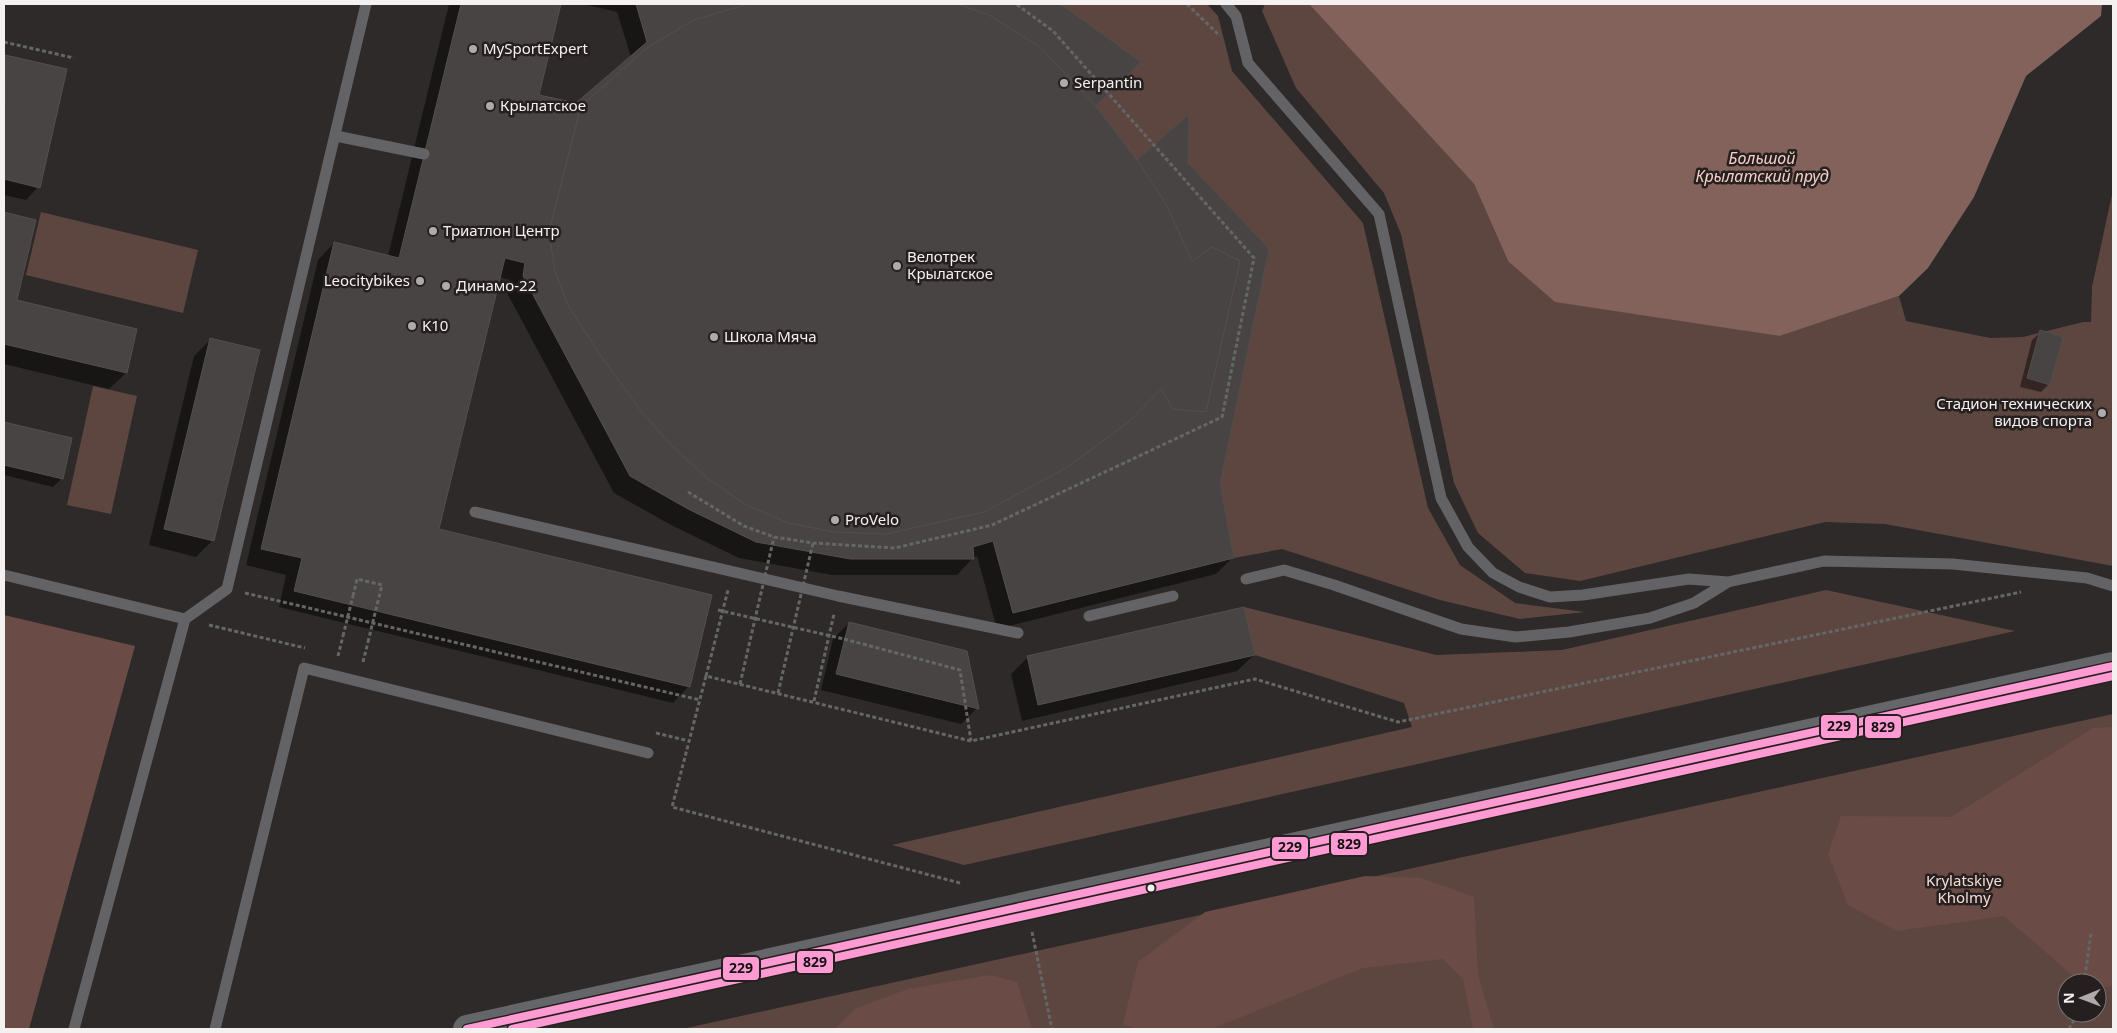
<svg xmlns="http://www.w3.org/2000/svg" width="2117" height="1033" viewBox="0 0 2117 1033" font-family="'Noto Sans',sans-serif">
<rect width="100%" height="100%" fill="#2d2a29"/>
<!-- green -->
<path fill="#5e4640" fill-rule="evenodd" d="M1058,4H1207L1218,16L1232,71L1363,223L1428,508L1460,565L1515,603L1585,612L1520,619L1440,600L1282,549L1234,558L1220,484L1269,249L1188,163L1189,114L1137,160L1096,106L1140,62Z
M1265,4H1309L1474,184L1508,261L1780,336L1899,296L1906,321L1990,338L2023,337L2083,322H2091L2092,287L2113,190V566L1885,524L1825,522L1580,581L1525,573L1478,533L1454,483L1401,234L1384,193L1296,88L1262,11Z
M41,212L198,250L183,313L26,275Z
M93,386L137,396L111,514L67,505Z
M1826,590L2015,631L964,865L892,845L1412,727L1404,703L1255,655L1244,607L1436,655L1562,650Z
M2113,714V1029H682ZM2067,983H2097V1013H2067Z"/>
<!-- forest -->
<path fill="#6a4b45" d="M4,615L135,646L29,1029H4Z
M2113,727V986L2097,988V983H2081L2004,916L1897,931L1848,905L1828,854L1841,816L1951,817L2093,728Z
M1365,876L1421,878L1474,897L1478,975L1494,1029H1473L1463,979L1443,959L1363,968L1212,1029H1136L1123,1024L1138,962L1205,912Z
M990,975L1017,982L1032,1029H835L855,1009L908,989Z"/>
<!-- water -->
<path fill="#83625b" d="M1309,4H2102L2101,16L2026,76L1974,197L1928,268L1899,296L1780,336L1555,302L1508,261L1474,184Z"/>
<!-- shadow -->
<path fill="#0007" d="M449,4H559L537,96L576,105L631,57L617,12L583,4H1056L1064,8L1095,106L1137,162L1187,164L1219,484L1232,558L1216,574L997,629L977,556L973,558L957,575H832L739,558L671,525L614,493L507,293L510,280L499,277L438,530L689,686L673,703L279,607L286,575L246,565L318,260L334,243L388,256Z
M4,56L66,70L38,187L26,200L4,195Z
M4,214L34,221L15,301L126,373L109,389L4,364Z
M2041,332L2049,384L2041,392L2020,387L2032,340Z
M210,340L213,540L196,557L149,545L194,356Z
M4,423L61,479L53,487L4,475Z
M849,623L977,708L961,724L821,690L833,639Z
M1254,655L1237,671L1022,721L1011,674L1028,657Z"/>
<!-- building -->
<path fill="#474443" stroke="#524f4e" d="M461,4H561L539,95L576,103L647,42L636,4H1058L1065,7L1141,62L1096,106L1137,160L1189,114L1188,163L1269,249L1220,484L1234,558L1013,613L993,541L973,547L974,559H850L756,542L688,509L630,476L523,276L525,263L505,258L439,529L712,595L690,687L294,591L302,558L261,549L334,242L399,258Z
M748,4H958L989,15L1040,47L1096,106L1137,160L1166,204L1192,261L1212,247L1240,261L1206,412L1173,409L1161,389L1130,421L1066,468L984,512L886,534L834,532L789,523L746,505L707,478L672,446L641,411L600,355L568,305L555,271L549,232L581,106L648,47L694,20Z
M5,55L67,69L40,188L4,179Z
M4,212L36,220L17,300L137,329L127,373L4,344Z
M2040,330L2063,337L2050,385L2027,378Z
M210,338L260,350L214,541L164,529Z
M4,422L72,438L63,479L4,465Z
M1244,607L1255,655L1038,705L1027,656Z
M849,622L967,651L979,709L836,674Z"/>
<g fill="none" stroke-linecap="round" stroke-linejoin="round">
<!-- path -->
<path stroke="#656667" stroke-width="3" stroke-dasharray="4 2.5" stroke-linecap="butt" d="M1187,4L1220,36
M4,42L74,58
M688,492L744,526L774,537L813,543L895,548L992,525L1222,417L1254,258L1053,31L1016,4
M245,593L700,700
M353,596L357,579L382,585L378,601
M209,625L305,648
M844,639L960,670L971,741
M338,656L343,636
M363,662L368,642
M706,676L728,590
M814,701L834,614
M656,733L689,741
M960,883L672,807L706,676L971,741L1255,679L1398,722L2021,592
M1032,932L1052,1029
M2084,983L2091,934
M2069,1029L2078,1013"/>
<!-- lane -->
<path stroke="#636366" stroke-width="11" d="M1226,4L1236,16L1248,63L1379,214L1441,498L1468,547L1493,573L1519,587L1550,597L1583,595L1689,579L1728,582L1824,561L1953,564L2087,578L2113,586
M336,136L424,154
M475,512L838,596L1018,633
M4,575L185,619
M1246,579L1284,570L1334,585L1461,629L1516,637L1569,632L1650,618L1694,603L1728,582
M1089,616L1173,596
M74,1029L185,619L227,589L366,4
M215,1029L304,668L648,753"/>
<!-- secondary -->
<path stroke="#656669" stroke-width="28" d="M467,1029L2113,666"/>
<!-- path-bridge -->
<path stroke="#656667" stroke-width="3" stroke-dasharray="4 2.5" stroke-linecap="butt" d="M718,610L844,639
M343,636L353,596
M368,642L378,601
M740,684L774,537
M778,693L813,543"/>
<!-- bus-1 casing -->
<g stroke="#25201f" stroke-width="11">
<path id="bus-1" d="M467,1029L2113,666"/>
</g>
<!-- bus-2 casing -->
<g stroke="#25201f" stroke-width="11">
<path id="bus-2" d="M512,1029L2113,676"/>
</g>
<!-- bus-1 -->
<use href="#bus-1" stroke="#ff9ad2" stroke-width="8"/>
<!-- bus-2 -->
<use href="#bus-2" stroke="#ff9ad2" stroke-width="8"/>
</g>
<!-- markers -->
<g fill="#afabab" stroke="#25201f" stroke-width="2">
<circle cx="473" cy="49" r="5"/>
<circle cx="1064" cy="83" r="5"/>
<circle cx="490" cy="106" r="5"/>
<circle cx="433" cy="231" r="5"/>
<circle cx="897" cy="266" r="5"/>
<circle cx="420" cy="281" r="5"/>
<circle cx="446" cy="286" r="5"/>
<circle cx="412" cy="326" r="5"/>
<circle cx="714" cy="337" r="5"/>
<circle cx="2102" cy="413" r="5"/>
<circle cx="835" cy="520" r="5"/>
</g>
<circle fill="#f5f1f1" stroke="#25201f" stroke-width="2" cx="1151" cy="888" r="4.5"/>
<g text-anchor="middle" stroke-width="5" stroke-linejoin="round" paint-order="stroke">
<!-- poi labels -->
<g font-size="15" fill="#f5f1f1" stroke="#25201f" text-anchor="start">
<text x="483" y="54">MySportExpert</text>
<text x="1074" y="88">Serpantin</text>
<text x="500" y="111">Крылатское</text>
<text x="443" y="236">Триатлон Центр</text>
<text x="907" y="262">Велотрек<tspan x="907" dy="17">Крылатское</tspan></text>
<text x="410" y="286" text-anchor="end">Leocitybikes</text>
<text x="456" y="291">Динамо-22</text>
<text x="422" y="331">K10</text>
<text x="724" y="342">Школа Мяча</text>
<text x="2092" y="409" text-anchor="end">Стадион технических<tspan x="2092" dy="17">видов спорта</tspan></text>
<text x="845" y="525">ProVelo</text>
</g>
<!-- park labels -->
<g font-size="15" fill="#f6dbd5" stroke="#25201f">
<text x="1964" y="886">Krylatskiye<tspan x="1964" dy="17">Kholmy</tspan></text>
</g>
<!-- water labels -->
<g font-size="16" font-style="italic" fill="#f7cfc6" stroke="#25201f">
<text x="1762" y="164">Большой<tspan x="1762" dy="18">Крылатский пруд</tspan></text>
</g>
</g>
<g stroke="#25201f" stroke-width="2">
<rect x="1820" y="714" width="38" height="25" rx="5" fill="#ff9ad2"/>
<rect x="1864" y="715" width="38" height="24" rx="5" fill="#ff9ad2"/>
<rect x="1330" y="832" width="38" height="24" rx="5" fill="#ff9ad2"/>
<rect x="1271" y="836" width="38" height="24" rx="5" fill="#ff9ad2"/>
<rect x="796" y="950" width="38" height="24" rx="5" fill="#ff9ad2"/>
<rect x="722" y="956" width="38" height="25" rx="5" fill="#ff9ad2"/>
</g>
<g font-size="14" text-anchor="middle" font-weight="bold" fill="#111">
<text x="1839" y="731">229</text>
<text x="1883" y="732">829</text>
<text x="1349" y="849">829</text>
<text x="1290" y="852">229</text>
<text x="815" y="967">829</text>
<text x="741" y="973">229</text>
</g>
<!-- border -->
<rect width="2117" height="1033" fill="none" stroke="#f5f1f1" stroke-width="10"/>
<!-- north arrow -->
<g transform="translate(2082 998) rotate(269)"><circle r="24" fill="#25201f" stroke="#787473"/>
<path d="M0-4L9 19L0 12L-9 19Z" fill="#afabab"/>
<text y="-8" font-size="14" font-weight="bold" text-anchor="middle" fill="#f5f1f1">N</text>
</g>
</svg>
